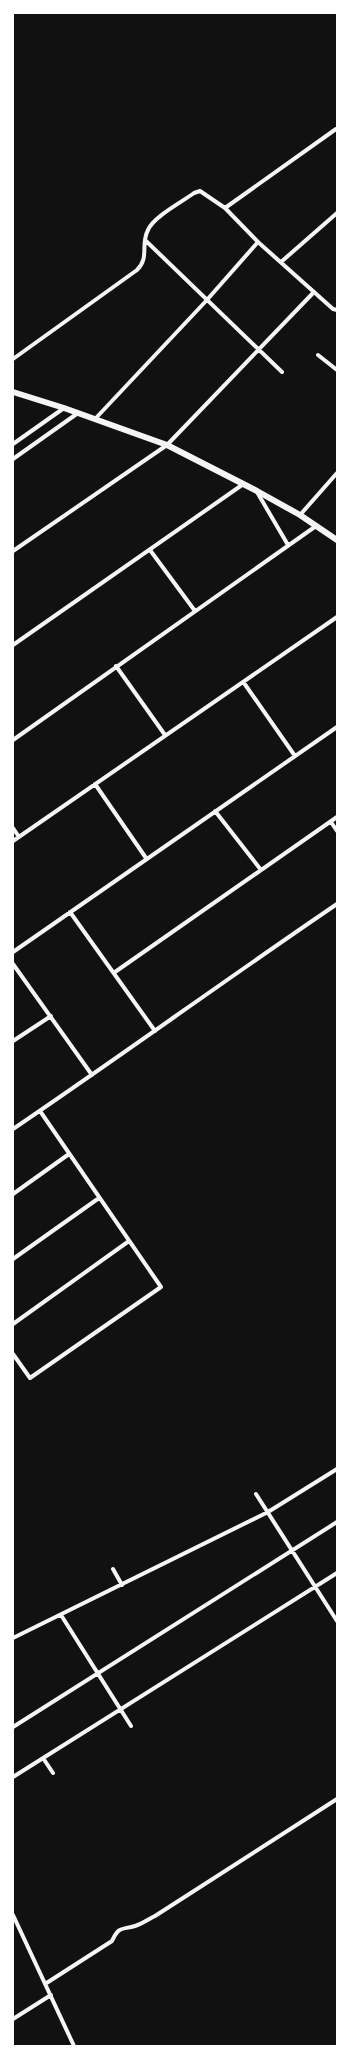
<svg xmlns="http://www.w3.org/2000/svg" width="350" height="2059" font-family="Signika,sans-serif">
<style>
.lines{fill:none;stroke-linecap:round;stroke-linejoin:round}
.minor{stroke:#f5f5f5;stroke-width:4}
.tertiary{stroke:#f5f5f5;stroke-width:6}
</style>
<rect width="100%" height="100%" fill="#111"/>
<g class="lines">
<path class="minor" d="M225,208L336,129
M145,240L282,372
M281,262L337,213
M318,355L337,370
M13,359L137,270C150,257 140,245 148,230C153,217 182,202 194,193L200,191L225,208L258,242L333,309L337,310
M95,419L206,301L258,242
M13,444L64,408
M13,459L78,413
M257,492L288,545
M300,515L337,473
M150,550L195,611
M13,551L167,445L314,292
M13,645L242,485
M116,666L165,735
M244,683L295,756
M13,740L316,526
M95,784L146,858
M215,811L261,870
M331,822L337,831
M13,828L19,837
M13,841L337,617
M70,912L155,1031
M13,952L337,727
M13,964L92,1075
M115,972L337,817
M13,1041L51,1016
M13,1129C122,1055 228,978 337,904
M13,1194L69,1154
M13,1259L99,1198
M13,1324L129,1241
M13,1354L30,1378L161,1287L40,1111
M256,1494L337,1621
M113,1569L122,1585
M61,1615L131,1726
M13,1638L268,1512L337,1469
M13,1727L337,1522
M43,1758L53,1773
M13,1777L337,1573
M13,1915L74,2046
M45,1984L112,1941C119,1926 121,1930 135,1926C142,1924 149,1919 155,1916L337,1799
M13,2019L51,1995"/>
<path class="tertiary" d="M13,392L64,408L167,445L257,491L300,515L337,540"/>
</g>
<rect width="350" height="2059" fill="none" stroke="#ffffff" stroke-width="28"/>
</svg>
